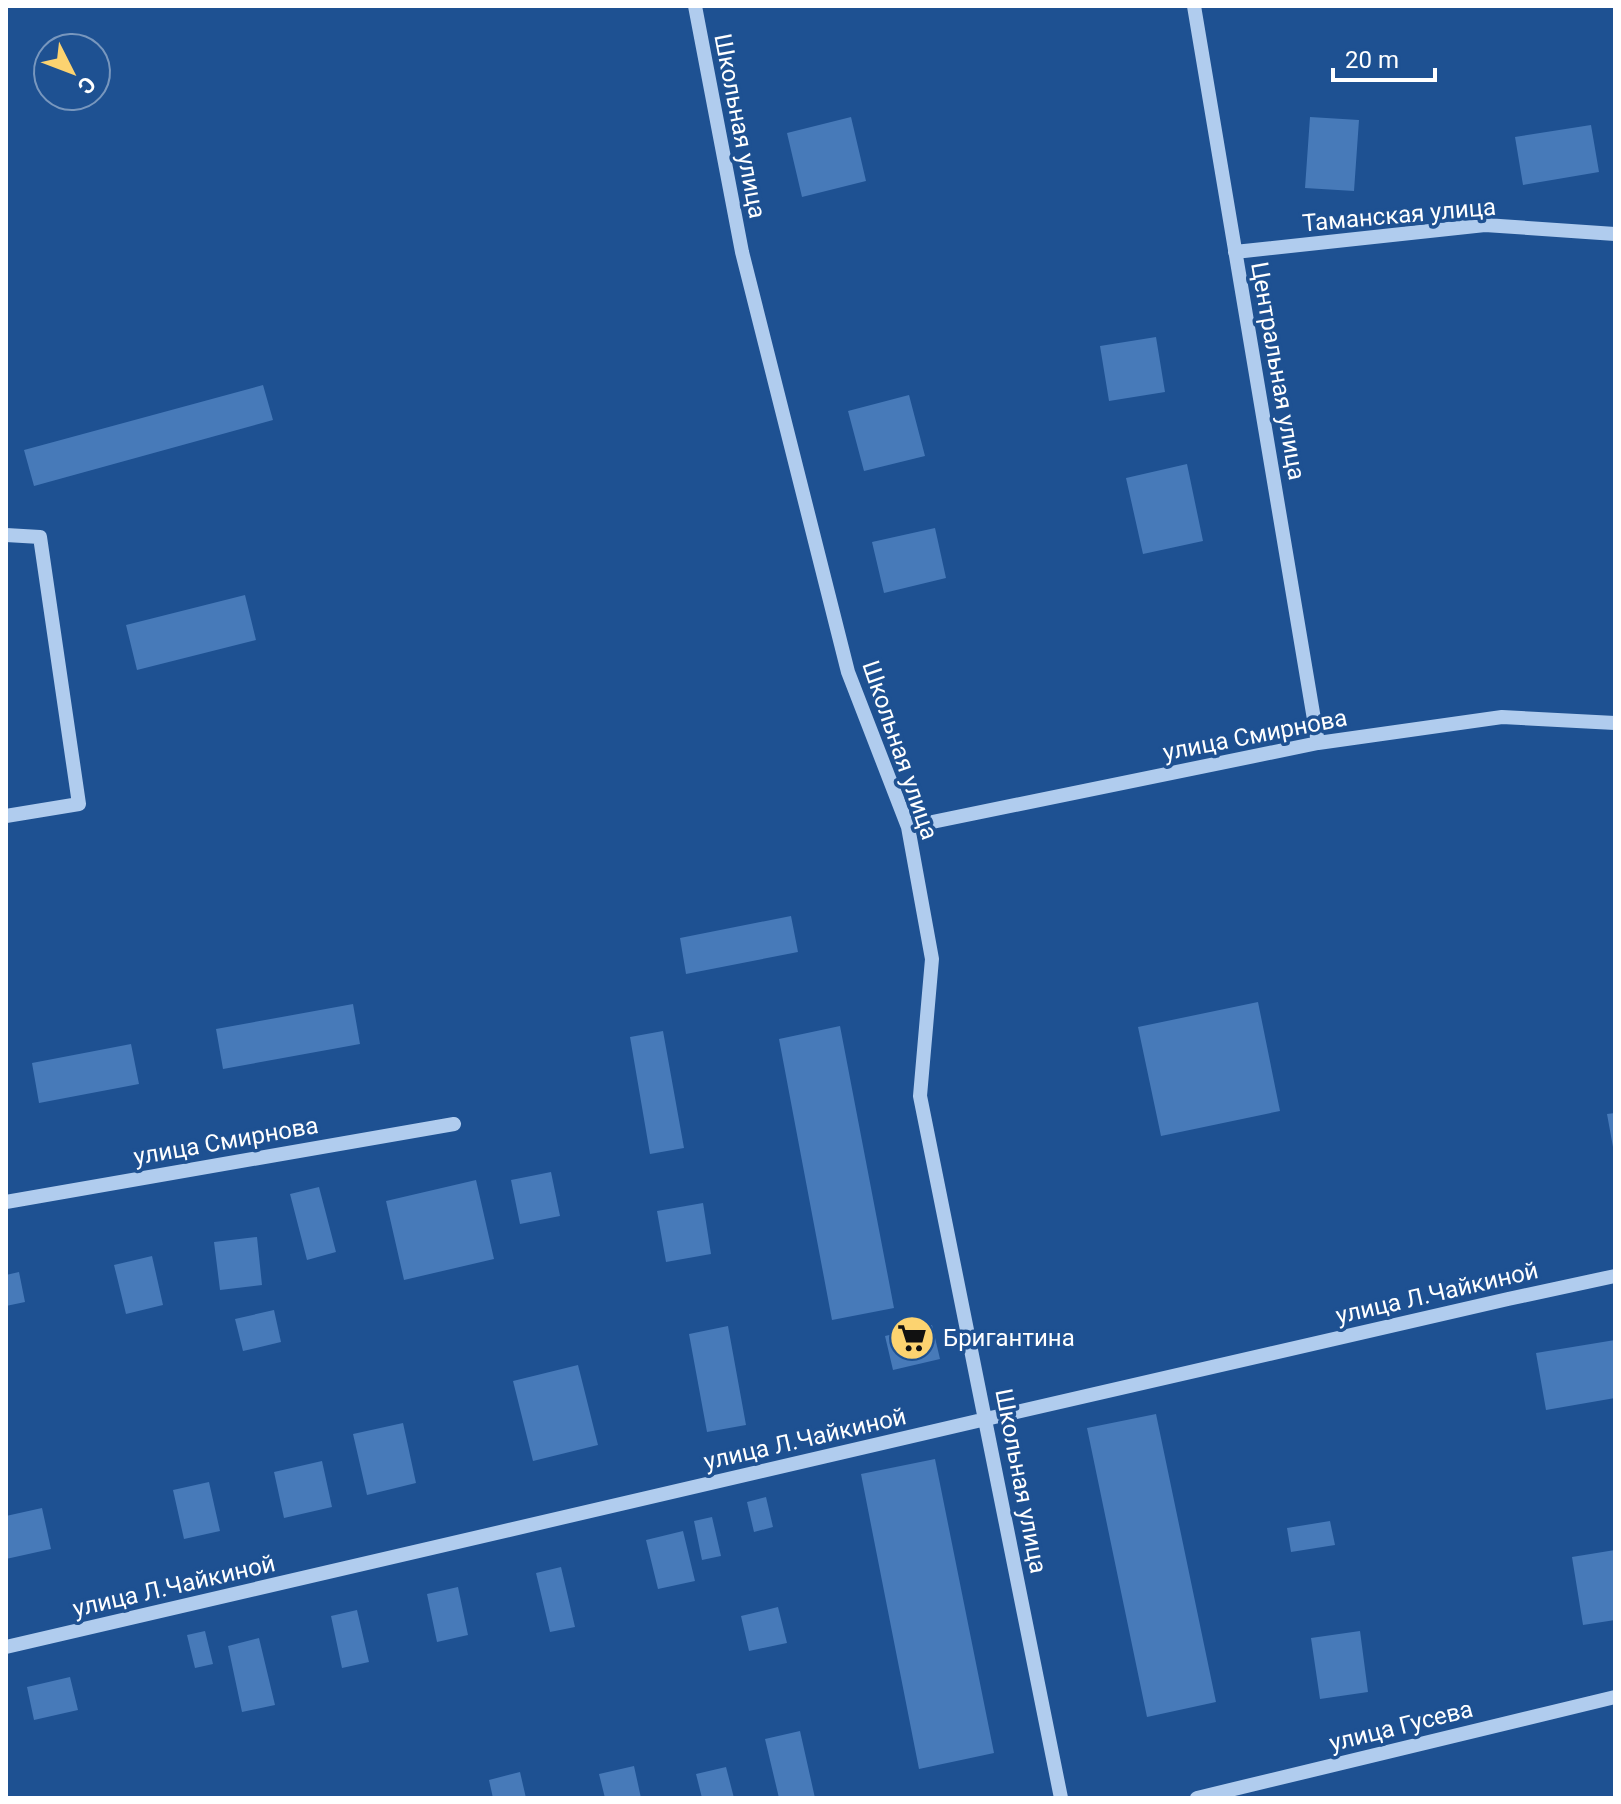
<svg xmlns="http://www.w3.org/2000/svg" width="1621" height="1804" font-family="Roboto,sans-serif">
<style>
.building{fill:#477ab9}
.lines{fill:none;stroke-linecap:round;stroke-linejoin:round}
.minor{stroke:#b0ccee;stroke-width:14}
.labels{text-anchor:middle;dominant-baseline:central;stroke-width:7;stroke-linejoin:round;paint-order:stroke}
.street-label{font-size:24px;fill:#fff;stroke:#1e5192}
.poi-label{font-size:24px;fill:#fff;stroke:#1e5192;text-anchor:start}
</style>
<rect width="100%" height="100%" fill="#1e5192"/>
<path class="building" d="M851,117L866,181L802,197L787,133Z
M1310,117L1359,120L1354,191L1305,188Z
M1591,125L1599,172L1523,185L1515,137Z
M1156,337L1165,392L1109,401L1100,346Z
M263,385L273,420L34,486L24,450Z
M909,395L925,456L864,471L848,411Z
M1187,464L1203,541L1143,554L1126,478Z
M935,528L946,578L884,593L872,542Z
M245,595L256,640L137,670L126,625Z
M791,916L798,952L686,974L680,938Z
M1258,1002L1280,1111L1161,1136L1138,1027Z
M353,1004L360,1044L223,1069L216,1029Z
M840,1026L894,1308L832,1320L779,1039Z
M663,1031L684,1148L650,1154L630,1037Z
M131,1044L139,1084L39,1103L32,1063Z
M1615,1113V1147H1613L1607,1114Z
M551,1172L560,1216L520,1224L511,1180Z
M476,1180L494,1259L404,1280L386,1201Z
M319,1187L336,1252L307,1260L290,1194Z
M703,1203L711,1254L666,1262L657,1211Z
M257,1237L262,1285L220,1290L214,1242Z
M152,1256L163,1305L126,1314L114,1265Z
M19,1272L25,1302L6,1306V1275Z
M274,1310L281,1342L243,1351L235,1319Z
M932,1325L940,1359L893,1370L885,1336Z
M728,1326L746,1425L707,1432L689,1334Z
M1615,1340V1398L1546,1410L1536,1353Z
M578,1365L598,1445L533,1461L513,1381Z
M1156,1414L1216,1702L1147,1717L1087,1428Z
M403,1423L416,1483L367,1495L353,1434Z
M935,1459L994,1753L919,1769L861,1474Z
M322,1461L332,1507L284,1518L274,1472Z
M209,1482L220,1531L184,1539L173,1490Z
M766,1497L773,1527L754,1532L747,1502Z
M42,1508L51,1549L6,1559V1516Z
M712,1517L721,1556L702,1560L694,1521Z
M1330,1521L1335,1545L1291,1552L1287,1528Z
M683,1531L695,1581L658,1589L646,1540Z
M1615,1550V1620L1583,1625L1572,1557Z
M561,1567L575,1627L550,1632L536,1573Z
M458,1587L468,1635L437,1642L427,1594Z
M778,1607L787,1643L749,1651L741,1616Z
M357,1610L369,1662L342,1668L331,1616Z
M205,1631L213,1664L195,1668L187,1635Z
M1360,1631L1368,1692L1320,1699L1311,1638Z
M259,1638L275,1705L242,1712L228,1646Z
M70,1677L78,1710L34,1720L27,1687Z
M800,1731L815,1798H779L765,1739Z
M634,1766L641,1798H605L599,1774Z
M726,1767L734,1798H702L696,1774Z
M520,1772L526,1798H493L489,1780Z"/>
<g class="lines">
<path class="minor" d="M695,6L742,252L848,672L908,827L932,959L920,1096L1061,1798
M1194,6L1318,743
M1235,252L1485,225L1615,234
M6,535L40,537L79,804L6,816
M908,827L1318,743L1502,717L1615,723
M6,1202L454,1124
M6,1647L986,1419L1508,1299L1615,1276
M1197,1798L1615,1697"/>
</g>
<defs>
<g id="supermarket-disc" transform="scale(2.3)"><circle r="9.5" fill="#fcd370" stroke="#1e5192"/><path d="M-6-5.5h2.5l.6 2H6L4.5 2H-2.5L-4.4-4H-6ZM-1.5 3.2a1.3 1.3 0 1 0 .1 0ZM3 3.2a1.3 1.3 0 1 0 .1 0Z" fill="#111"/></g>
</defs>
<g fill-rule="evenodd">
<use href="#supermarket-disc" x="912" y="1338"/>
</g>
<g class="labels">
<g class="street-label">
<text transform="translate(740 126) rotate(79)">Школьная улица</text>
<text transform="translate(1399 215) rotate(-5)">Таманская улица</text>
<text transform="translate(1278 371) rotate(80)">Центральная улица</text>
<text transform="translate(1255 735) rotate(-11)">улица Смирнова</text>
<text transform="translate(900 750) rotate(71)">Школьная улица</text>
<text transform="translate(226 1141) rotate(-10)">улица Смирнова</text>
<text transform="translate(1437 1293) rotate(-13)">улица Л.Чайкиной</text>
<text transform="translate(805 1439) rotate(-13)">улица Л.Чайкиной</text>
<text transform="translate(1021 1481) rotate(79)">Школьная улица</text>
<text transform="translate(174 1586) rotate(-13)">улица Л.Чайкиной</text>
<text transform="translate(1401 1726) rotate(-14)">улица Гусева</text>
</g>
<g class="poi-label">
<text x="943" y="1338">Бригантина</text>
</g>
</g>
<rect width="1621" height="1804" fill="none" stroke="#ffffff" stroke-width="16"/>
<g transform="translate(72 72) rotate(132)"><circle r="38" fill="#1e5192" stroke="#7897be" stroke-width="2"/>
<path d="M0-6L14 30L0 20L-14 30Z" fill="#fcd370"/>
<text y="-12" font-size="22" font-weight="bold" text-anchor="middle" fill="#ffffff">С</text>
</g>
<path d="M1333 68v12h102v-12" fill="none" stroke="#ffffff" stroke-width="4"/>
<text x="1345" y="68" font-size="24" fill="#ffffff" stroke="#1e5192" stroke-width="6" paint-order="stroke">20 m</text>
</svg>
